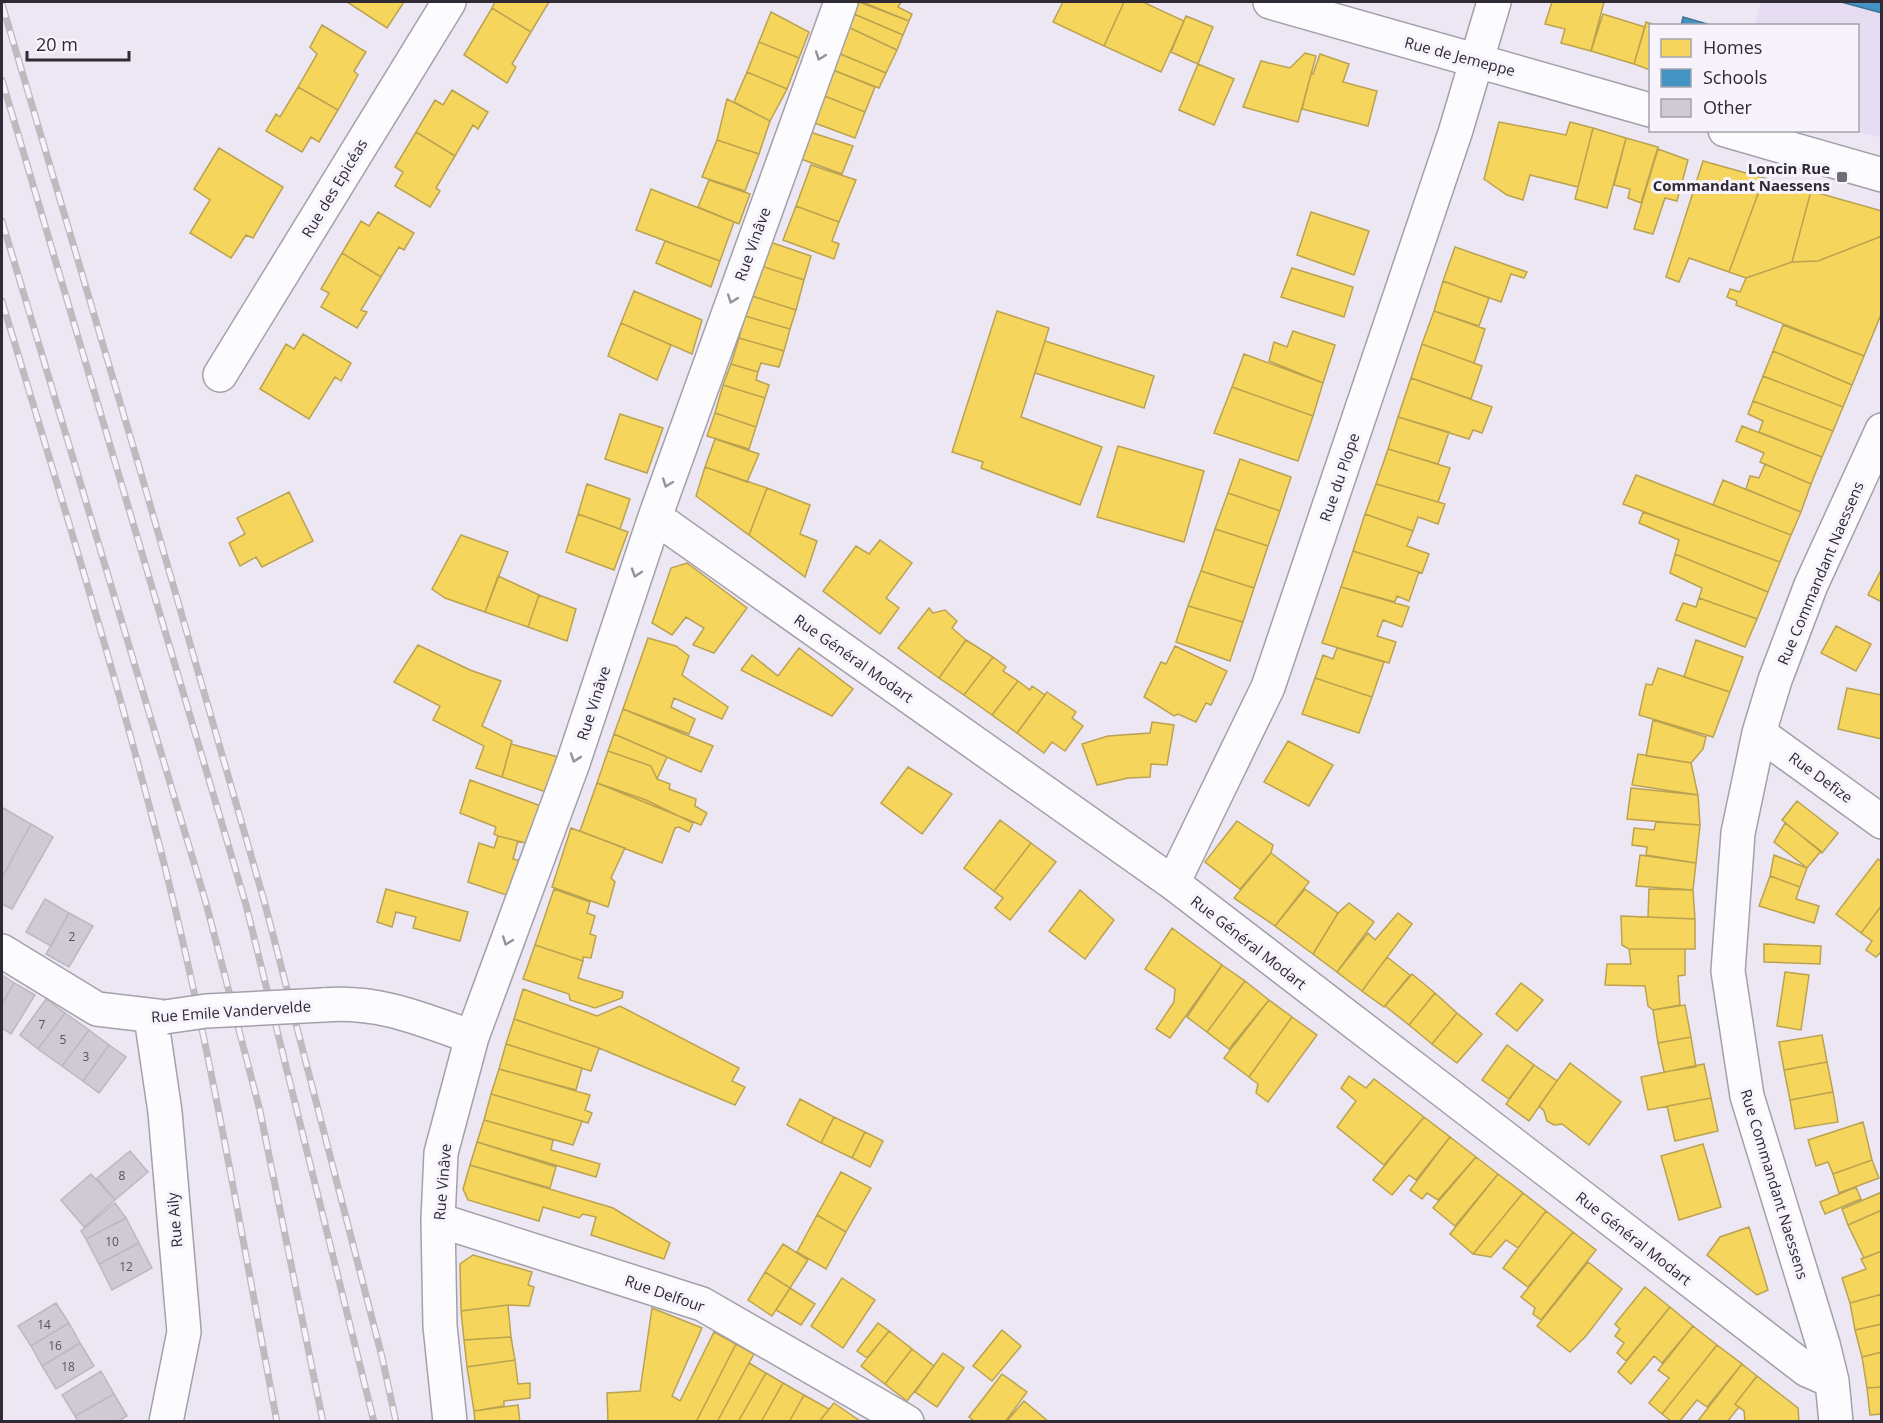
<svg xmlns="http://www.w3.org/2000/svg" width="1883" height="1423" font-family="'Open Sans',sans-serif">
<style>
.built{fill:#e7ddf2}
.homes{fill:#f6d55c;stroke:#baa250;stroke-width:1.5}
.schools{fill:#4393c3;stroke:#3d7498;stroke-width:1.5}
.building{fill:#cfcad4;stroke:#bcb7c1;stroke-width:1.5}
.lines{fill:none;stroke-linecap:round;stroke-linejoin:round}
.minor-casing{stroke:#a4a0aa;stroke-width:36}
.minor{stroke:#fcfbfd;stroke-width:33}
.rail-casing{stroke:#bdbbbe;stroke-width:7}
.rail{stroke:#f7f3fc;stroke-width:4.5;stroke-dasharray:14;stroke-linecap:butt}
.minor-bridge-casing{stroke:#a4a0aa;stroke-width:36;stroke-linecap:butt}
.minor-bridge{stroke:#fcfbfd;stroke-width:33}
.oneway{stroke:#969298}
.poi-dot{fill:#726c77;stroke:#f7f3fc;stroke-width:2}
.labels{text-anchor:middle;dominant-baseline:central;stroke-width:6;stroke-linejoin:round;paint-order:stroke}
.number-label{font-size:12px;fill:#57525b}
.street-label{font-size:15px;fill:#2f2a33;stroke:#f7f3fc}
.poi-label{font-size:15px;font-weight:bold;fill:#2f2a33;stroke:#f7f3fc;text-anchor:end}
</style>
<rect width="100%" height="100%" fill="#ede7f4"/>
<path class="built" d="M1761,2H1881V137L1853,131L1858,130V26H1754Z"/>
<path class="homes" d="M347,2H404L387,28Z
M495,2H549L531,32L492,8Z
M859,2L909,21L903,35L854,14Z
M862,2H901L898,7L912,14L909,21Z
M1063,2H1124L1104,46L1053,22Z
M1124,2H1143L1184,21L1161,72L1104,46Z
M1552,2H1604L1591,51L1561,43L1565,29L1545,24Z
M492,8L531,32L512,64L516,67L507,83L464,55Z
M771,12L809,32L799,58L759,42Z
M854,14L903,35L897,50L848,27Z
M1603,14L1645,27L1634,64L1591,51Z
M1186,16L1213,27L1198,64L1171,52Z
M1646,22L1657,26H1650V70L1634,64Z
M322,25L366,52L354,71L358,75L338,110L298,87L317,54L310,47Z
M848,27L897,50L886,73L838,53Z
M759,42L799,58L787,89L747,72Z
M838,53L886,73L879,88L833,70Z
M1305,53L1316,56L1298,122L1243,107L1261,61L1290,68Z
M1320,54L1349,64L1343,82L1377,91L1368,126L1302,109L1311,74H1313Z
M1198,64L1234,79L1214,125L1179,110Z
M833,70L875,87L865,112L822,95Z
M747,72L787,89L770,121L734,102Z
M298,87L338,110L319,142L311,137L302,152L266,131L276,114L280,117Z
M452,90L488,112L478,129L473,125L455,156L416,132L435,100L443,105Z
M822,95L865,112L855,138L812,122Z
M727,99L770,121L759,154L717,140Z
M1499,122L1566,135L1570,122L1593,128L1578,187L1530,175L1523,200L1507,195L1484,179Z
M1593,128L1626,138L1607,208L1575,199Z
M416,132L455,156L436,188L440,191L430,207L395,186L403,172L395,167Z
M810,132L853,146L842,174L801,159Z
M1626,138L1658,147L1641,203L1628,198L1630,189L1614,185Z
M717,140L759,154L745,191L702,177Z
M219,148L283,187L253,238L246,235L231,258L190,233L210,200L194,189Z
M1658,149L1688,160L1677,201L1665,198L1653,234L1634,229Z
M1703,161L1764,178L1729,272L1689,258L1679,282L1666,277Z
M811,165L856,180L839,222L796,206Z
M1764,178L1811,191L1792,262L1746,278L1729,272Z
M709,180L750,194L739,224L698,207Z
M651,189L734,222L720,261L636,230Z
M1811,191L1882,211V236L1818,261L1792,262Z
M796,206L839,222L832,241L839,244L834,259L783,240Z
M378,212L414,233L404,250L399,247L381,277L342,253L361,221L369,226Z
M1311,212L1369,231L1354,275L1297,255Z
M1882,236V312L1864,356L1736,305L1737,301L1727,297L1730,289L1740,292L1746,278L1792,262L1818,261Z
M665,241L720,261L711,287L656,263Z
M770,242L811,256L804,280L761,266Z
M1455,247L1527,272L1524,278L1511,274L1501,302L1443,281Z
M342,253L381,277L361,310L367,312L357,328L321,307L329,293L321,289Z
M761,266L804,280L796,310L752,296Z
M1292,268L1353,287L1344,317L1281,297Z
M1443,281L1489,298L1479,326L1434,311Z
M634,291L702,320L692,354L621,323Z
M752,296L796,310L790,329L745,316Z
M997,311L1049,328L1021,417L1102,447L1080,505L981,468L983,462L952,452Z
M1434,311L1485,329L1474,363L1422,344Z
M745,316L790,329L784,351L739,338Z
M621,323L671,345L657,380L608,356Z
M1783,325L1864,356L1852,385L1773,351Z
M1293,331L1335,345L1323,383L1269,361L1274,342L1287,347Z
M303,334L351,363L341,381L335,377L309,419L260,389L286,344L294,349Z
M739,338L784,351L779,367L761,363L758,372L731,364Z
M1045,341L1154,376L1144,408L1035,373Z
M1422,344L1482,366L1471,399L1411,378Z
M1773,351L1852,385L1843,407L1763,376Z
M1244,354L1323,383L1313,416L1232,387Z
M731,364L758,372L756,380L769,385L765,398L723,385Z
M1763,376L1843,407L1833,431L1753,401Z
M1411,378L1492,407L1482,433L1473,430L1469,439L1398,417Z
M723,385L765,398L756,427L715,413Z
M1232,387L1313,416L1298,461L1214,433Z
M1753,401L1833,431L1822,457L1759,432L1763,421L1748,414Z
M715,413L756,427L749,449L707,436Z
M620,414L663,428L647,473L605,459Z
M1398,417L1449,432L1438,464L1388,449Z
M1742,426L1822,457L1811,484L1760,462L1764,453L1736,441Z
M715,439L759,454L747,482L705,467Z
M1118,446L1204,471L1184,542L1097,517Z
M1388,449L1450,468L1438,502L1376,484Z
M1240,459L1291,477L1280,511L1228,493Z
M1765,464L1811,484L1801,512L1746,489L1750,476L1759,478Z
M705,467L767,488L749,535L696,496Z
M1636,475L1791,535L1780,562L1623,504Z
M1723,480L1801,512L1791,535L1713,505Z
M587,484L630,499L620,529L578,514Z
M1376,484L1445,504L1438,524L1418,517L1413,531L1365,514Z
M767,488L810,505L800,534L817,541L805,577L749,535Z
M289,492L313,541L262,567L256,557L240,566L229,543L245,534L237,518Z
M1228,493L1280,511L1268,546L1215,529Z
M1643,512L1780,562L1768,592L1675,554L1679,540L1639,523Z
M578,514L628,532L614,570L566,552Z
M1365,514L1413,531L1407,546L1429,554L1422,573L1353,551Z
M1215,529L1268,546L1254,588L1201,571Z
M461,535L508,552L485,612L445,598L432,589Z
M880,540L912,563L886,598L899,608L880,634L823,591L856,546L869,554Z
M1353,551L1419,572L1409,601L1397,596L1395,602L1341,587Z
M1675,554L1768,592L1757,619L1699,598L1702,588L1670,573Z
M687,563L747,608L714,653L693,645L704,628L686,617L672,635L652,623L671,568Z
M1882,568V602L1868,595Z
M1201,571L1254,588L1243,622L1188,606Z
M498,576L539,595L528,627L485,612Z
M1341,587L1409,607L1402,627L1383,620L1377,636L1396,642L1389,663L1322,643Z
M539,595L576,609L567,641L528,627Z
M1699,598L1757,619L1745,647L1676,620L1683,603L1696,607Z
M1188,606L1243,622L1230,661L1176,642Z
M929,608L933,613L945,610L957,621L952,628L966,640L939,678L898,648Z
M1836,626L1871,644L1856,671L1821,653Z
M648,638L676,646L689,656L682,675L728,707L722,719L674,698L671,707L695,719L689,734L623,709Z
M966,640L993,657L964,695L939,678Z
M1696,640L1743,657L1730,692L1684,677Z
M418,645L470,670L501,681L482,726L512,741L502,777L476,768L484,746L433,720L440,706L394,682Z
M1175,646L1227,671L1211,705L1206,703L1196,722L1178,714L1174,716L1144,697L1161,662L1166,664Z
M799,648L853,689L832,716L741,670L752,655L778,676Z
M1337,648L1384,662L1372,697L1315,678L1323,655L1333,659Z
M993,657L1006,667L1003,671L1018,681L992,715L964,695Z
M1658,668L1730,692L1713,737L1639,715L1646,684L1652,685Z
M1315,678L1372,697L1359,733L1302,714Z
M1018,681L1030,690L1032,686L1045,695L1017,733L992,715Z
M1847,688L1882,695V739L1838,729Z
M1047,692L1076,712L1072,718L1083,726L1065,751L1052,742L1044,753L1017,733Z
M623,709L713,746L701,772L614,734Z
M1653,720L1706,737L1703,749L1691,763L1646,756Z
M1152,722L1174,725L1167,765L1151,764L1150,777L1128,778L1097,785L1082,744L1108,736L1150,733Z
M614,734L667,757L657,779L651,766L608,751Z
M1288,741L1333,765L1309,806L1264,782Z
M511,744L558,757L546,792L502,777Z
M608,751L651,766L657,779L670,784L669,789L696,799L695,806L707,813L701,825L597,783Z
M1638,754L1691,763L1698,795L1632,785Z
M908,767L952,794L922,834L881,803Z
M470,780L541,806L529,844L498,836L494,834L496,827L460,813Z
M597,783L646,800L693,823L689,832L679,827L675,828L662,863L580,831Z
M1631,788L1698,795L1700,825L1627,819Z
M1797,801L1838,833L1822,853L1782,820Z
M1000,820L1031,843L994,891L964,868Z
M1237,821L1273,845L1271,853L1240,889L1205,862Z
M1656,822L1700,825L1696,863L1646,855L1647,847L1632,845L1634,828L1654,830Z
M1785,823L1821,851L1807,868L1774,842Z
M571,828L625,848L611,878L615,882L608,907L552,887Z
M498,836L518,841L513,859L524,862L512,897L468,882L479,843L494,848Z
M1031,843L1056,862L1010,920L995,908L1003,898L994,891Z
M1271,853L1309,882L1275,926L1234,898Z
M1640,855L1696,863L1693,890L1636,886Z
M1774,855L1807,868L1800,887L1770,876Z
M1878,859L1882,862V905L1861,933L1836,914Z
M1770,876L1800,887L1796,899L1819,906L1814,923L1759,906Z
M386,889L468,912L460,941L413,928L416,917L396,912L392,927L377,922Z
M554,889L590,902L587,913L595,916L590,934L596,936L591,958L583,957V961L535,945Z
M1305,889L1338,913L1313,954L1275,926Z
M1649,889L1693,890L1695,919L1648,917Z
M1080,890L1114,920L1085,959L1049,931Z
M1349,903L1374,922L1337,972L1313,954L1338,913Z
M1882,905V951L1876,957L1866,950L1872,941L1861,933Z
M1398,913L1412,924L1362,991L1337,972L1368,933L1375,940Z
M1621,916L1695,919V949H1629L1622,945Z
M1172,928L1222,965L1170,1038L1156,1029L1174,1002L1175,989L1145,969Z
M1764,944L1821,946L1820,964L1764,962Z
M535,945L583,961L578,978L623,992L622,998L595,1008L570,1000L569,994L523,979Z
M1629,949H1685V975L1678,976L1680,1005L1653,1010L1648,1006L1645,986L1605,985L1607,964H1631Z
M1387,957L1410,975L1384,1007L1362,991Z
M1222,965L1245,981L1207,1032L1187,1017Z
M1785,972L1809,975L1801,1030L1777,1026Z
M1412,974L1435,993L1409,1025L1385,1006Z
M1245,981L1269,1000L1229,1049L1207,1032Z
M1521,983L1543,1000L1517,1031L1496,1014Z
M523,989L597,1016L620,1006L739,1068L732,1081L745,1087L735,1105L599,1048L514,1019Z
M1435,993L1457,1013L1432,1044L1409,1025Z
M1269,1000L1292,1017L1249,1077L1224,1058Z
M1685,1005L1691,1037L1658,1043L1653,1010Z
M1457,1013L1482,1034L1457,1063L1432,1044Z
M1292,1017L1317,1035L1268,1102L1256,1093L1258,1084L1249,1077Z
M514,1019L599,1048L591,1071L506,1044Z
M1822,1035L1827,1062L1784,1070L1779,1042Z
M1691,1037L1696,1067L1664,1072L1658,1043Z
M506,1044L582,1068L576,1090L499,1069Z
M1507,1045L1534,1065L1509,1099L1482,1080Z
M1827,1062L1833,1092L1790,1100L1784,1070Z
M1570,1063L1621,1102L1589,1145L1562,1124L1554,1125L1547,1121L1544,1111L1539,1106Z
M1704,1064L1711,1098L1648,1110L1641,1077Z
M1534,1065L1557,1081L1529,1121L1506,1104Z
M499,1069L590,1095L585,1110L592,1113L588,1123L491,1094Z
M1349,1076L1366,1088L1374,1079L1424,1117L1384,1165L1337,1127L1356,1101L1341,1088Z
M1833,1092L1838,1122L1795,1129L1790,1100Z
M491,1094L582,1121L573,1145L484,1120Z
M1711,1098L1718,1131L1675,1141L1667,1106Z
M800,1099L834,1117L821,1143L787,1125Z
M834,1117L865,1132L852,1158L821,1143Z
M1424,1117L1450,1137L1416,1180L1409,1175L1392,1195L1373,1180Z
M484,1120L553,1140L551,1150L600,1164L596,1177L477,1142Z
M1863,1122L1872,1160L1833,1174L1828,1162L1816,1166L1808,1140Z
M865,1132L883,1141L870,1167L852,1158Z
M1450,1137L1476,1157L1438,1200L1427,1193L1422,1199L1410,1190Z
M477,1142L556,1167L550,1188L470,1165Z
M1703,1144L1721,1207L1679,1220L1661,1156Z
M1476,1157L1498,1174L1455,1226L1433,1208Z
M1872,1160L1879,1178L1839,1193L1833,1174Z
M470,1165L613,1208L670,1243L664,1259L591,1235L596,1217L583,1214L579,1218L543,1207L539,1221L468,1200L463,1189Z
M841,1172L871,1188L846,1232L817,1215Z
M1498,1174L1523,1193L1473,1254L1450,1234Z
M1856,1187L1861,1199L1825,1214L1820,1202Z
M1882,1192V1210L1848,1225L1842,1209Z
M1523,1193L1546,1211L1518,1248L1506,1240L1491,1257L1473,1254Z
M1882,1210V1251L1864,1258L1848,1225Z
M1546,1211L1573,1232L1528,1287L1503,1268Z
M817,1215L846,1232L826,1269L797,1252Z
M1749,1227L1768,1290L1757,1295L1707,1255L1720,1237Z
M1573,1232L1596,1250L1541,1320L1533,1314L1535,1308L1521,1297Z
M783,1244L808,1260L790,1288L765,1272Z
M1882,1251V1294L1850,1303L1842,1278L1866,1269L1861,1259Z
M473,1255L532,1272L528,1285L534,1287L529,1306L508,1305L461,1311L460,1264Z
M1588,1262L1622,1289L1586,1336L1570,1352L1537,1326Z
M765,1272L790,1288L772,1316L748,1300Z
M842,1278L875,1300L843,1348L811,1326Z
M1645,1287L1670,1307L1626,1361L1617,1353L1624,1343L1615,1336L1620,1329L1615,1324Z
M790,1288L815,1304L801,1325L776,1310Z
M1882,1294V1324L1855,1330L1850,1303Z
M508,1305L511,1337L464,1340L461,1311Z
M1670,1307L1693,1326L1662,1363L1654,1356L1631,1384L1618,1372Z
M652,1308L702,1328L672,1396L680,1401L714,1332L736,1344L696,1422H608L607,1393L640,1391Z
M878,1323L889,1331L867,1358L857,1351Z
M1882,1324V1352L1862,1357L1855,1330Z
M1693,1326L1717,1345L1662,1414L1649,1403L1669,1378L1658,1370Z
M1002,1330L1021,1346L992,1381L973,1366Z
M889,1331L912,1349L885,1384L861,1366Z
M511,1337L515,1360L467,1367L464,1340Z
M736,1344L754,1354L749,1363L717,1422H696Z
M1717,1345L1742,1364L1707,1407L1697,1400L1679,1422H1672L1662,1414Z
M912,1349L934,1366L907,1401L885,1384Z
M1882,1352V1387L1867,1388L1862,1357Z
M943,1353L964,1368L937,1407L915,1392Z
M515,1360L518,1384L530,1383V1398L504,1401V1406L474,1411L467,1367Z
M749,1363L766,1373L738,1422H717Z
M1742,1364L1757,1376L1735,1404L1739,1407L1727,1422H1697Z
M766,1373L783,1383L761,1422H738Z
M1002,1374L1027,1392L1005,1422H975L969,1417Z
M1757,1376L1798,1408L1799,1422H1745L1744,1411L1735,1404Z
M783,1383L804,1395L789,1422H761Z
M1882,1387V1414L1870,1415L1867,1388Z
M804,1395L829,1409L819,1422H789Z
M1024,1401L1049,1422H1006Z
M834,1403L860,1421L819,1422Z
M518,1405L520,1422H475L474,1411Z"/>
<path class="schools" d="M1841,2H1882V13Z
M1683,17L1714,26H1681Z"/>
<path class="building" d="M3,808L31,824L2,878V810Z
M31,824L53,837L12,909L2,904V878Z
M45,899L69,913L51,946L26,932Z
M69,913L93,926L69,967L46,954Z
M2,975L14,983L2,1004Z
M14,983L35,995L11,1034L2,1028V1004Z
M46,999L65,1013L38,1049L20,1035Z
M65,1013L89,1030L62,1066L38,1049Z
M89,1030L109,1045L83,1081L62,1066Z
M109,1045L126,1057L99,1093L83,1081Z
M130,1151L148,1172L115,1200L97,1178Z
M91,1174L115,1200L84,1227L61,1200Z
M115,1203L126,1218L86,1239L81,1231Z
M126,1218L139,1243L99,1264L86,1239Z
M139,1243L152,1268L112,1290L99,1264Z
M56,1303L69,1323L31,1346L18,1326Z
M69,1323L80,1343L42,1366L31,1346Z
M80,1343L94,1366L56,1389L42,1366Z
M101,1371L114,1394L75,1416L62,1395Z
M114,1394L127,1416L117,1422H78L75,1416Z"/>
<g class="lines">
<g class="minor-casing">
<path id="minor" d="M1270,2L1650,110
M1725,130L1882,175
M220,375L449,2
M655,517L1173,883L1807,1370L1832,1381
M1759,733L1882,822
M1173,883L1268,687L1455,133L1494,2
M2,951L97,1009L165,1017
M323,1005C378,1000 421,1019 472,1037
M151,1017L165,1112L184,1332L166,1422
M438,1220L702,1304L907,1422
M450,1422L440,1326L438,1220L441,1153L472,1037L573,763L655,517L841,2
M1836,1422L1832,1381L1823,1344L1747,1096L1728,971L1738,833L1759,733L1775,680L1811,585L1882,430"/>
</g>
<use href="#minor" class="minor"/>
<g class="rail-casing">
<path id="rail" d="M2,4L138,463L265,904L382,1357L396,1422
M2,80L246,905L374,1422
M2,221L206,903L260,1111L323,1422
M2,301C62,501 125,701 174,904C215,1075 244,1249 277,1422"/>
</g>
<use href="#rail" class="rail"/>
<g class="minor-bridge-casing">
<path id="minor-bridge" d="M165,1017L206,1011L323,1005"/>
</g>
<use href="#minor-bridge" class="minor-bridge"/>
</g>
<defs><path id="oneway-chevron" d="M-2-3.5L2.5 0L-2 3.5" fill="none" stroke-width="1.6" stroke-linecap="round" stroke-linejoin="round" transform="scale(1.5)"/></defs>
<g class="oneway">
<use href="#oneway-chevron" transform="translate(820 56) rotate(110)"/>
<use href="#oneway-chevron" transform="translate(732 299) rotate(110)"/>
<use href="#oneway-chevron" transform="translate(667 483) rotate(110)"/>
<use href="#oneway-chevron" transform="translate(636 573) rotate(108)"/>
<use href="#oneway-chevron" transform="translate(575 758) rotate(109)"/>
<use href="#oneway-chevron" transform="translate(507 941) rotate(110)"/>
</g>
<rect class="poi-dot" x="1836" y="171" width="12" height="12" rx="3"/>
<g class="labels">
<g class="number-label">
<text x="72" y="936">2</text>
<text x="42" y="1024">7</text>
<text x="63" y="1039">5</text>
<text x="86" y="1056">3</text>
<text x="122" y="1175">8</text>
<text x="112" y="1241">10</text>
<text x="126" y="1266">12</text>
<text x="44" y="1324">14</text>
<text x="55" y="1345">16</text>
<text x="68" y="1366">18</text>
</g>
<g class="street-label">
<text transform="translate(1460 56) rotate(15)">Rue de Jemeppe</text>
<text transform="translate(334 188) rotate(-59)">Rue des Epicéas</text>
<text transform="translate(752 244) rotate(-70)">Rue Vinâve</text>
<text transform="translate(1339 477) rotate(-71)">Rue du Plope</text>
<text transform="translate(1820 573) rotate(-67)">Rue Commandant Naessens</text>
<text transform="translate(854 658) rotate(35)">Rue Général Modart</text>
<text transform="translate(593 703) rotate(-72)">Rue Vinâve</text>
<text transform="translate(1821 777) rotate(36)">Rue Defize</text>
<text transform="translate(1249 942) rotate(38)">Rue Général Modart</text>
<text transform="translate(231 1011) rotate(-4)">Rue Emile Vandervelde</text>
<text transform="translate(442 1182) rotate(-85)">Rue Vinâve</text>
<text transform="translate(1775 1184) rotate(73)">Rue Commandant Naessens</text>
<text transform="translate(174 1220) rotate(-95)">Rue Aily</text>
<text transform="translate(1634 1238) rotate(38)">Rue Général Modart</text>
<text transform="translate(665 1293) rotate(19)">Rue Delfour</text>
</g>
<g class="poi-label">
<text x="1830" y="168">Loncin Rue<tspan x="1830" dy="17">Commandant Naessens</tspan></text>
</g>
</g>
<rect width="1883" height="1423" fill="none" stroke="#2f2a33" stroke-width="6"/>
<rect x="1649" y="24" width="210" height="108" fill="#f7f3fc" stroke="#a7a3ac" stroke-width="1.5"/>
<rect x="1661" y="39" width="30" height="18" fill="#f6d55c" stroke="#a7a3ac" stroke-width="1.5"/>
<text x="1703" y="54" font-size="18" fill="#2f2a33">Homes</text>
<rect x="1661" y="69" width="30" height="18" fill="#4393c3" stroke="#a7a3ac" stroke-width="1.5"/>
<text x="1703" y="84" font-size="18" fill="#2f2a33">Schools</text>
<rect x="1661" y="99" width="30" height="18" fill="#cfcad4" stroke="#a7a3ac" stroke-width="1.5"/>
<text x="1703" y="114" font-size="18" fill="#2f2a33">Other</text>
<path d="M27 51v9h102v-9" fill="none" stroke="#2f2a33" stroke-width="3"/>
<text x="36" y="51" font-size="18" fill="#2f2a33" stroke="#f7f3fc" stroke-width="4.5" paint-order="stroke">20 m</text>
</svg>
